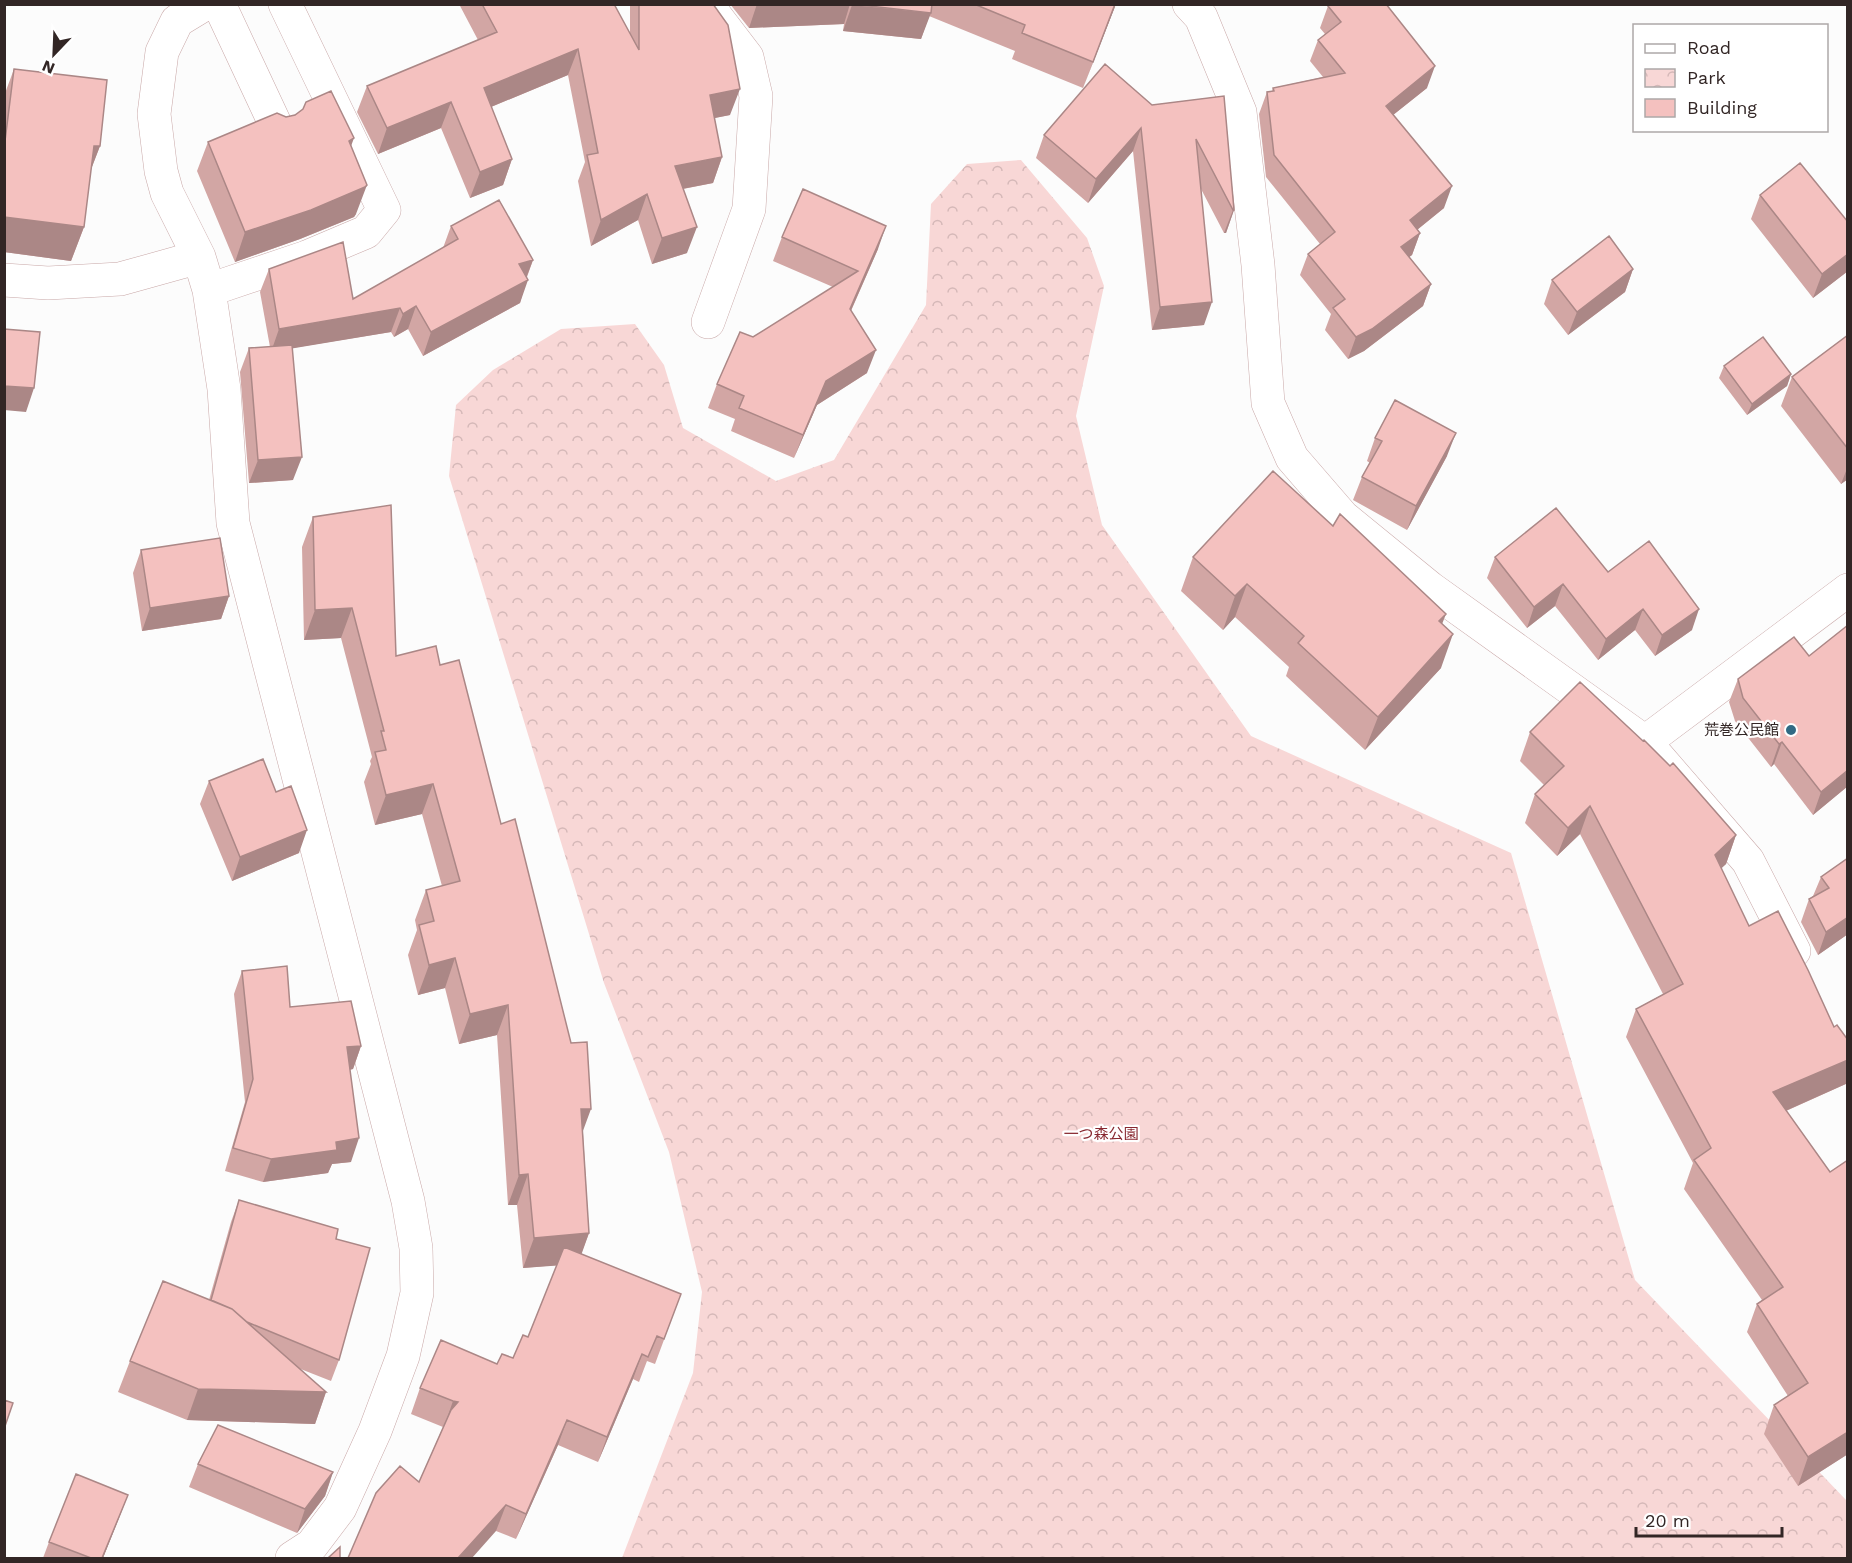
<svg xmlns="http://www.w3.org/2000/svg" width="1852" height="1563" font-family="'Work Sans','Noto Sans JP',sans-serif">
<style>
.park{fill:url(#park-crowns)}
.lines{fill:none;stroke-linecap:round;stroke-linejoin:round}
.street-casing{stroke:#c9a8a8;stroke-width:34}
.street{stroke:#fff;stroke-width:33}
.wall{fill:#d2a6a4}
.shaded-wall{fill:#ab8786}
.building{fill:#f4c1bf;stroke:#ab8786;stroke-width:1.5}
.poi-dot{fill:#316a84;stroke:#fff;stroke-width:2}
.labels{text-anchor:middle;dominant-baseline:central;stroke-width:4.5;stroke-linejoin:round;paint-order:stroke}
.poi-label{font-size:15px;fill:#322625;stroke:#fff;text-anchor:end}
.park-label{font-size:15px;fill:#882830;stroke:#fff}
</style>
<defs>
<pattern id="park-crowns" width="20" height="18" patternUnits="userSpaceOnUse" patternTransform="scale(1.5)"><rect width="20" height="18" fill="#f8d7d6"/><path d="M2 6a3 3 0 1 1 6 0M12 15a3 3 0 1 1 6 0" fill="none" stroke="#d5b8b8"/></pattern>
</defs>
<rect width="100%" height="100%" fill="#fcfcfc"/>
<path class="park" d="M1021,160L1087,238L1104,286L1076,416L1102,525L1251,736L1511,853L1635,1280L1847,1501V1558H622L693,1373L702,1292L669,1152L604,983L449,476L456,405L493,370L561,329L635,324L664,365L683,428L776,481L834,460L926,305L931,204L967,164Z"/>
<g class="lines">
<g class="street-casing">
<path id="street" d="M205,4L177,21L162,52L154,114L161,171L167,193L199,257L209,290L224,389L233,523L408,1201L416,1248L417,1293L403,1356L375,1431L340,1508L312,1545L292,1558
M219,4L277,128
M1189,4L1201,17L1240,112L1258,265L1268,403L1292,458L1343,517L1430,588L1645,742L1748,861L1794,951
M4,280L48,283L120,279L199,257
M209,290L307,257L366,232L384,210L285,4
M708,322L749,209L756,96L747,57L711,10V4
M1645,742L1848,590"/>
</g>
<use href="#street" class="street"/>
</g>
<path class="wall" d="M459,4H614L630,34V4H713L730,115L714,118L722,157L713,183L683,189L687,253L652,264L638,220L591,246L578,181L585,162L568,75L491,107L512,159L503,185L470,198L441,128L378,154L357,112L367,86L478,40Z
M730,4H1116L1083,88L1012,59L1015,51L929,16L921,39L843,31L844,24L749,28Z
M1328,6L1427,88L1393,115L1444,208L1417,230L1420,233L1412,255L1409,257L1431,284L1423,306L1364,351L1348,359L1325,330L1331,314L1300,275L1308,254L1320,244L1266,177L1259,114L1267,92L1272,91L1273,88L1323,77L1310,61L1318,40L1325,34L1320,28Z
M14,69L100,146L91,169L84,227L71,261L4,252V96Z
M1224,96L1234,210L1226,233H1224L1201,189L1204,325L1152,330L1133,151L1088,203L1036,158L1044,135L1152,105Z
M208,142L351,146L356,214L354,217L300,239L235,262L197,171Z
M1760,195L1848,222V271L1813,298L1751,219Z
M451,226L533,260L527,277L520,303L423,356L408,329L394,337L391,332L292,348L293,480L249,483L240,372L249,348L270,347L260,292L269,269L353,299L443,248Z
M782,237L878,249L851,311L867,373L817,405L794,458L731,431L735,419L708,408L717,384L753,337L833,287L773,261Z
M1633,269L1625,292L1568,335L1544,304L1552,280Z
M1848,335V479L1841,484L1781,406L1792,377Z
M1724,366L1791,374L1787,386L1747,415L1719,378Z
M1375,438L1447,456L1407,530L1353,500L1362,477L1370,463L1367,461Z
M313,517L396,656L440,665L501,824L583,1133L589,1233L581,1254L681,1294L655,1364L647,1361L639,1382L633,1379L598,1462L558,1445L516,1539L496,1531L419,1482L443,1427L411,1414L420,1388L497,1364L513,1358L528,1337L557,1265L523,1268L517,1205H508L497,1035L459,1044L445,988L418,995L408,955L417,930L415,920L426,890L442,886L422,814L375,825L364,782L371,764L370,761L372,757L341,638L304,640L302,547Z
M141,550L229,596L221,619L142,631L133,573Z
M1193,557L1442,624L1441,668L1365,750L1286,676L1289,667L1235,617L1223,630L1181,591Z
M1495,557L1608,572L1692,630L1655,656L1635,630L1598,660L1555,606L1527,628L1487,578Z
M1848,625V786L1813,815L1774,764L1771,767L1735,721L1729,702L1738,679L1809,656Z
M1530,732L1736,835L1726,864L1721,868L1749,926L1834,1027L1848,1040V1083L1786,1111L1830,1172L1848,1160V1454L1798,1486L1764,1434L1774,1405L1788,1396L1747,1332L1757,1304L1762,1300L1684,1189L1693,1163L1626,1037L1636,1009L1663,994L1580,834L1557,856L1525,823L1535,794L1544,785L1520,761Z
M209,781L299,853L232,881L200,804Z
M1848,858V934L1818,955L1801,922L1809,899L1813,896L1821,877Z
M242,971L290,1007L361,1046L353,1069L350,1070L351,1162L332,1164L328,1173L263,1182L225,1171L245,1102L234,994Z
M239,1200L336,1239L339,1360L331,1381L298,1368L326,1392L315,1424L187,1420L118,1392L130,1361L209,1300L231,1222Z
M198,1464L333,1472L325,1496L297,1533L189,1487Z
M128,1495L103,1558H43L49,1542Z"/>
<path class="shaded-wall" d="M757,4H850L844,24L749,28Z
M1115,4H1116L1083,88L1093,62Z
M852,5L931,13L921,39L843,31Z
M578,49L568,75L474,114L484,88Z
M1435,66L1427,88L1378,127L1386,106Z
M740,89L730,115L700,121L710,95Z
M451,102L441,128L378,154L387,128Z
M1141,128L1133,151L1088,203L1096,179Z
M354,138L343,168L349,141Z
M94,146H100L87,180Z
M722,157L713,183L666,192L675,166Z
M512,159L503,185L470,198L480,172Z
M367,185L356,214L354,217L300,239L235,262L245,232Z
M1452,186L1444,208L1402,242L1410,220Z
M647,194L638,220L591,246L601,220Z
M1233,210H1234L1226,233H1224Z
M4,217L84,227L71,261L4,252Z
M886,226L878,249L841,333L850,309Z
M697,227L687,253L652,264L662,238Z
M1420,233L1412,255L1393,269L1401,247Z
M1848,254V271L1813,298L1822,274Z
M533,260L525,281L528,280L520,303L423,356L431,332L519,264Z
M1633,269L1625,292L1568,335L1577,312Z
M1431,284L1423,306L1364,351L1348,359L1356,337Z
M1212,302L1204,325L1152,330L1160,307Z
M416,306L408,329L394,337L403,314Z
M400,308L391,332L271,352L279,329Z
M876,350L867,373L817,405L794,458L803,435L826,381Z
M1791,374L1787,386L1747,415L1752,404Z
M4,386L34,388L26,412L4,410Z
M1456,433L1447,456L1407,530L1416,506Z
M302,457L293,480L249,483L258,460Z
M1848,466V479L1841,484Z
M1247,584L1235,617L1223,630L1235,596Z
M1563,584L1555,606L1527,628L1534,607Z
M229,596L221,619L142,631L150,608Z
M352,608L341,638L304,640L315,610Z
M1643,609L1635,630L1598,660L1606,639Z
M1699,609L1692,630L1655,656L1662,635Z
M1446,614L1433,647L1439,621Z
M1453,634L1441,668L1365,750L1378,717Z
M1782,742L1774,764L1771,767L1779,744Z
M1848,770V786L1813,815L1821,792Z
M433,784L422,814L375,825L386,795Z
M1590,806L1580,834L1557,856L1568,828Z
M307,830L299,853L232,881L240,857Z
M1736,835L1726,864L1705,884L1715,855Z
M1848,917V934L1818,955L1826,932Z
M455,958L445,988L418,995L429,965Z
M508,1005L497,1035L459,1044L470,1014Z
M361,1046L353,1069L339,1071L347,1047Z
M1848,1060V1083L1763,1121L1773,1092Z
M581,1109H591L580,1139Z
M359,1138L351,1162L332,1164L328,1173L263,1182L271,1159L336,1142Z
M528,1174L517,1205H508L519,1175Z
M589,1233L578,1264L523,1268L534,1238Z
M642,1354L633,1379L598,1462L607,1437Z
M198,1389L326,1392L315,1424L187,1420Z
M453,1401L458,1402L444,1427Z
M567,1420L558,1445L516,1539L526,1514Z
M1848,1432V1454L1798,1486L1808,1457Z
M333,1472L325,1496L297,1533L305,1509Z
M128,1495L119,1518L103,1558H102Z
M506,1505L496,1531L472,1558H458Z"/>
<path class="building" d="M482,4H614L639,50V4H713L728,25L740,89L710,95L722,157L675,166L697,227L662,238L647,194L601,220L587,155L598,153L578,49L484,88L512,159L480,172L451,102L387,128L367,86L497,32Z
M852,4H932L931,13Z
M974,4H1115L1093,62L1022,33L1025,25Z
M1330,4H1386L1435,66L1386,106L1452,186L1410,220L1420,233L1401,247L1431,284L1372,329L1356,337L1333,308L1345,299L1308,254L1335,232L1274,155L1267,92L1274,91L1273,88L1345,73L1318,40L1341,22L1328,6Z
M1105,64L1152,105L1224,96L1234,210H1233L1196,139L1212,302L1160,307L1141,128L1096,179L1044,135Z
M14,69L107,80L100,146H94L84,227L4,217V149Z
M331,91L354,138L349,141L367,185L365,187L311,210L245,232L208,142L277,113L286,117L295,115L303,109L306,102Z
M1800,163L1848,222V254L1822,274L1760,195Z
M803,189L886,226L850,309L876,350L826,381L803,435L739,408L744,396L717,384L740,332L753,337L858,271L782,237Z
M499,200L533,260L519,264L528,280L431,332L416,306L403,314L400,308L279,329L269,269L343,242L353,299L458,239L451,226Z
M1609,236L1633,269L1577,312L1552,280Z
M4,329L40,332L34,388L4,386Z
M1848,335V449L1792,377Z
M1763,337L1791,374L1752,404L1724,366Z
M292,345L302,457L258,460L249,348Z
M1395,400L1456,433L1416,506L1362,477L1382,441L1375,438Z
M1273,471L1333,526L1340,514L1446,614L1439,621L1453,634L1378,717L1298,643L1304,636L1247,584L1235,596L1193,557Z
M391,505L396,656L436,646L440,665L459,660L501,824L515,819L571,1043L587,1042L591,1109H581L589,1233L534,1238L528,1174L519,1175L508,1005L470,1014L455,958L429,965L419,925L434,921L426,890L460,881L433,784L386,795L375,752L386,750L381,731H384L352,608L315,610L313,517Z
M1556,508L1608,572L1649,541L1699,609L1662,635L1643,609L1606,639L1563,584L1534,607L1495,557Z
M220,538L229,596L150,608L141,550Z
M1848,625V770L1821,792L1782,742L1779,744L1743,698L1738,679L1794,637L1809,656Z
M1580,682L1643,741L1644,740L1670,766L1673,763L1736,835L1715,855L1749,926L1778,911L1808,970L1834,1027L1837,1025L1848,1040V1060L1773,1092L1830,1172L1848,1160V1432L1808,1457L1774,1405L1808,1383L1757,1304L1783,1287L1694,1160L1711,1148L1636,1009L1683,984L1590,806L1568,828L1535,794L1564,766L1530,732Z
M263,759L276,792L291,786L307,830L240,857L209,781Z
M1848,858V917L1826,932L1809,899L1829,888L1821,877Z
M287,966L290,1007L351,1001L361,1046L347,1047L359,1138L336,1142L337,1150L271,1159L233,1148L253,1079L242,971Z
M239,1200L338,1229L336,1239L370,1248L339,1360L247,1322L232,1309L211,1300Z
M564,1247L681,1294L664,1339L657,1336L648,1357L642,1354L607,1437L567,1420L526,1514L506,1505L458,1558H348L376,1493L400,1466L419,1482L451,1410L458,1402L453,1401L420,1388L441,1340L497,1364L502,1354L513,1358L523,1335L528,1337Z
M163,1281L232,1309L326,1392L198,1389L130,1361Z
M4,1400L13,1403L4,1429Z
M218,1425L333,1472L305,1509L198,1464Z
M76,1474L128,1495L102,1558H91L49,1542Z
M340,1547V1558H328Z"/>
<circle class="poi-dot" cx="1791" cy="730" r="6"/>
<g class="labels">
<g class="poi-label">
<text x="1779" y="730">荒巻公民館</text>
</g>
<g class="park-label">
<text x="1101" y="1134">一つ森公園</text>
</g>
</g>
<rect width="1852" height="1563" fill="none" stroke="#322625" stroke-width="12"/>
<rect x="1633" y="24" width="195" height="108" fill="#ffffff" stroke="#ada8a8" stroke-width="1.5"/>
<rect x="1645" y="44" width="30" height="9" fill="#ffffff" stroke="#ada8a8" stroke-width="1.5"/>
<text x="1687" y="54" font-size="18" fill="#322625">Road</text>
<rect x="1645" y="69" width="30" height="18" fill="url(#park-crowns)" stroke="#ada8a8" stroke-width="1.5"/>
<text x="1687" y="84" font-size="18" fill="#322625">Park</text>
<rect x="1645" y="99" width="30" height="18" fill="#f4c1bf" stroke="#ada8a8" stroke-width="1.5"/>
<text x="1687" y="114" font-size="18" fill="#322625">Building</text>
<g transform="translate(54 54) rotate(203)" stroke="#ffffff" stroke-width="4.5" paint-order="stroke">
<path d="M0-4.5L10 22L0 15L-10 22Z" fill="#322625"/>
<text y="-9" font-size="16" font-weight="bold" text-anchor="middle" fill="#322625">N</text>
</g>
<path d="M1636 1527v9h146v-9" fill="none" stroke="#322625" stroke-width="3"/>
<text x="1645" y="1527" font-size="18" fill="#322625" stroke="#ffffff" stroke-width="4.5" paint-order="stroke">20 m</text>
</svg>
